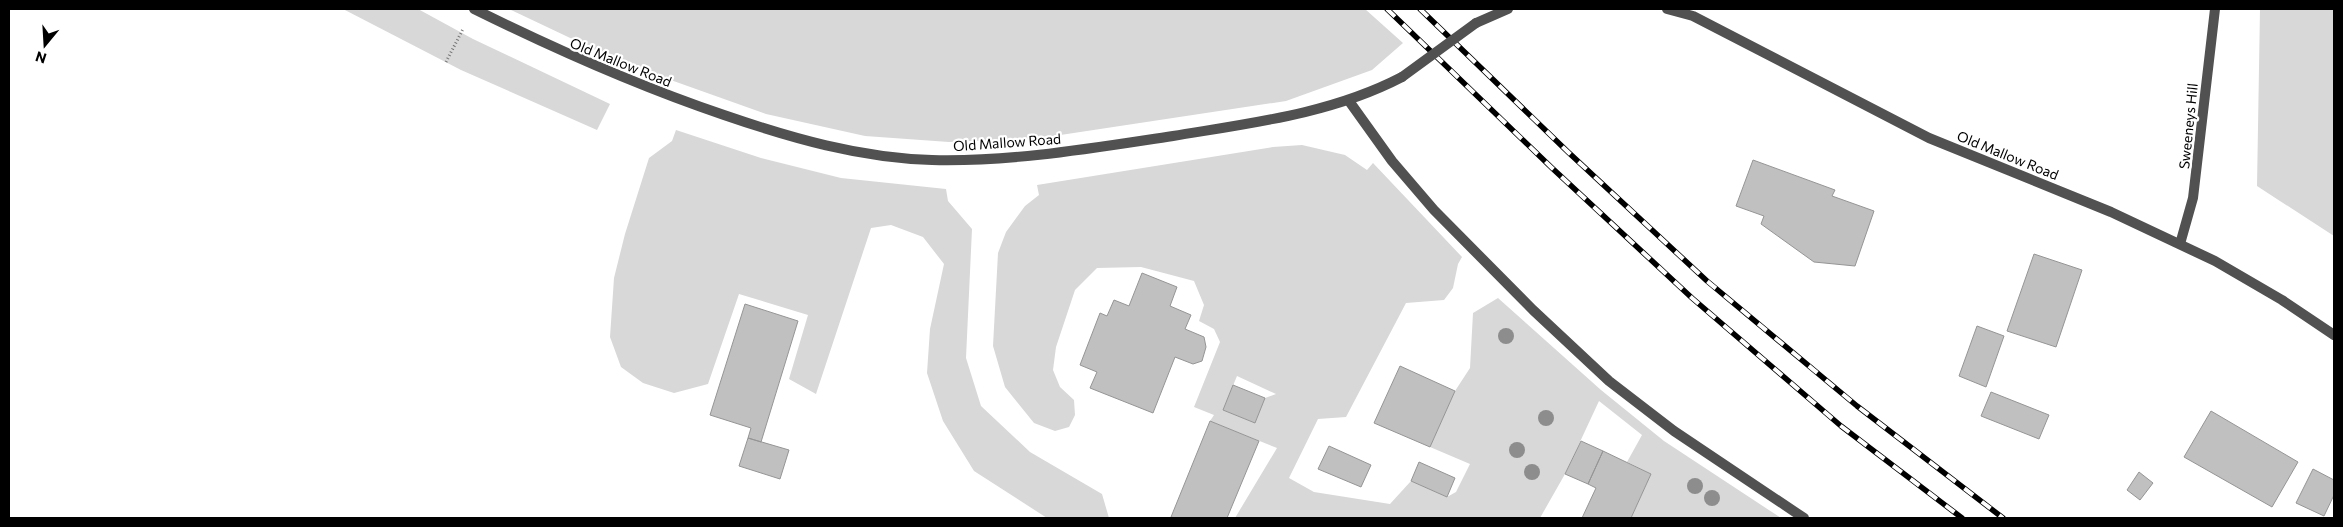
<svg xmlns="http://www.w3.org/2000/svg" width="2343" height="527" font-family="Commissioner,sans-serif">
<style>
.green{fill:#d8d8d8;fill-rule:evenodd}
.building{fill:#c0c0c0;stroke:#959595}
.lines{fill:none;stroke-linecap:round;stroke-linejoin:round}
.path{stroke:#737373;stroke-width:3;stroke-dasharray:1 2.5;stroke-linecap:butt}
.minor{stroke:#515151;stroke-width:10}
.tertiary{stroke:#515151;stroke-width:10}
.rail-casing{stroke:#000;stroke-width:5.5}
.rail{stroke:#fff;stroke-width:4;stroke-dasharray:11;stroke-linecap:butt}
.tertiary-bridge{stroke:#515151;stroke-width:10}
.tree{fill:#8d8d8d}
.labels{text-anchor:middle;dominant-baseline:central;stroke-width:4.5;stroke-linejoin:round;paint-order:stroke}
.street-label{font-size:14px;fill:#000;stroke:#fff}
</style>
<rect width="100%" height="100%" fill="#fff"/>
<path class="green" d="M343,9H418L473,39L610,104L597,130L461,70Z
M509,9H1365L1403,43L1372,70L1286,101L1034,139L949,142L865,136L766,114L623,63Z
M2260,9H2334V236L2257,186Z
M676,130L761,158L841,178L946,189L948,201L972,229L966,358L981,406L1030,452L1102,494L1109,518H1047L974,471L943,421L927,373L930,329L944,264L923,237L891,225L871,228L816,394L789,379L808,315L739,294L708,384L674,393L643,383L621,367L610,337L614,278L625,234L649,158L672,141Z
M1302,145L1345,155L1367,170L1373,163L1462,257L1458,264L1453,288L1444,300L1406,303L1346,417L1318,419L1289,478L1314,492L1390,504L1411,481L1447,497L1456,492L1470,464L1430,447L1455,391L1470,368L1473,313L1498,298L1601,390L1664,441L1781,518H1631L1651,474L1627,462L1642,435L1599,401L1565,474L1540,518H1235L1277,448L1210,421L1214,415L1194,407L1220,342L1214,329L1199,321L1204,305L1194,281L1141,267L1097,268L1075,290L1056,347L1053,370L1060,387L1074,400L1075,415L1069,427L1055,431L1034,423L1005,387L993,346L998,253L1006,232L1025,206L1039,195L1037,185L1273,147ZM1237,376L1276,394L1265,398L1255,423L1223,410Z"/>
<path class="building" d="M1753,160L1835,190L1832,196L1874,211L1855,266L1814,262L1761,224L1764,216L1736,206Z
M2034,254L2082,270L2056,347L2007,331Z
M1142,273L1177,287L1170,306L1191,315L1185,329L1204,337L1206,347L1202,361L1193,364L1175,357L1153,413L1090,388L1097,372L1080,365L1100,313L1107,316L1114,300L1129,306Z
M745,304L798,321L761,442L748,438L751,428L710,415Z
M1977,326L2004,336L1986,387L1959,376Z
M1400,366L1455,391L1430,447L1374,423Z
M1233,385L1265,398L1255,423L1223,410Z
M1991,392L2049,415L2039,439L1981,416Z
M2211,411L2298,462L2272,507L2184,457Z
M1210,421L1259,441L1227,518H1175L1171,517Z
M748,438L789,450L780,479L739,466Z
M1581,441L1603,451L1588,484L1565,474Z
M1329,446L1371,465L1361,487L1318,469Z
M1603,451L1651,474L1631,518H1582L1596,488L1588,484Z
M1419,462L1455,478L1447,497L1411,481Z
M2313,469L2334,480V495L2324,516L2296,503Z
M2139,472L2153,483L2140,500L2127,490Z"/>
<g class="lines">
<path class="path" d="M446,62L463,29"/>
<path class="minor" d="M1349,101L1392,161L1434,210L1533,310L1609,381L1674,431L1804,518"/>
<path class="tertiary" d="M474,9C555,49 638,86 724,115C791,138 860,158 932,160C1013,162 1093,148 1173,136C1251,123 1331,114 1402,77
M1667,9L1693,16L1929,138L2111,212L2215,261L2282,300L2334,335
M1476,23L1508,9
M2180,244L2193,198L2215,9"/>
<g class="rail-casing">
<path id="rail" d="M1387,9L1552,168L1692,298L1841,426L1962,518
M1420,9L1568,152L1707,281L1857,406L2003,518"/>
</g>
<use href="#rail" class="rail"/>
<path class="tertiary-bridge" d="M1402,77L1476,23"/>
</g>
<g class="tree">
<circle cx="1506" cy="336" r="8"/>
<circle cx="1546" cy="418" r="8"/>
<circle cx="1517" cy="450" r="8"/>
<circle cx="1532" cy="472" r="8"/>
<circle cx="1695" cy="486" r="8"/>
<circle cx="1712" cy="498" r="8"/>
</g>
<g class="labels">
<g class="street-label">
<text transform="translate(621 62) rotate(22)">Old Mallow Road</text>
<text transform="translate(2188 126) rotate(-84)">Sweeneys Hill</text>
<text transform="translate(1007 142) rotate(-4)">Old Mallow Road</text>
<text transform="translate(2008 155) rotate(22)">Old Mallow Road</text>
</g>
</g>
<rect width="2343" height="527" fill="none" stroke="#000000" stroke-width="20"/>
<g transform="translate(45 45) rotate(198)" stroke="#ffffff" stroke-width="4" paint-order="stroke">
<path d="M0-4L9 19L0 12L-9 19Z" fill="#000000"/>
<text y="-8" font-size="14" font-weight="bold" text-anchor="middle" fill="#000000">N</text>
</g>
</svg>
